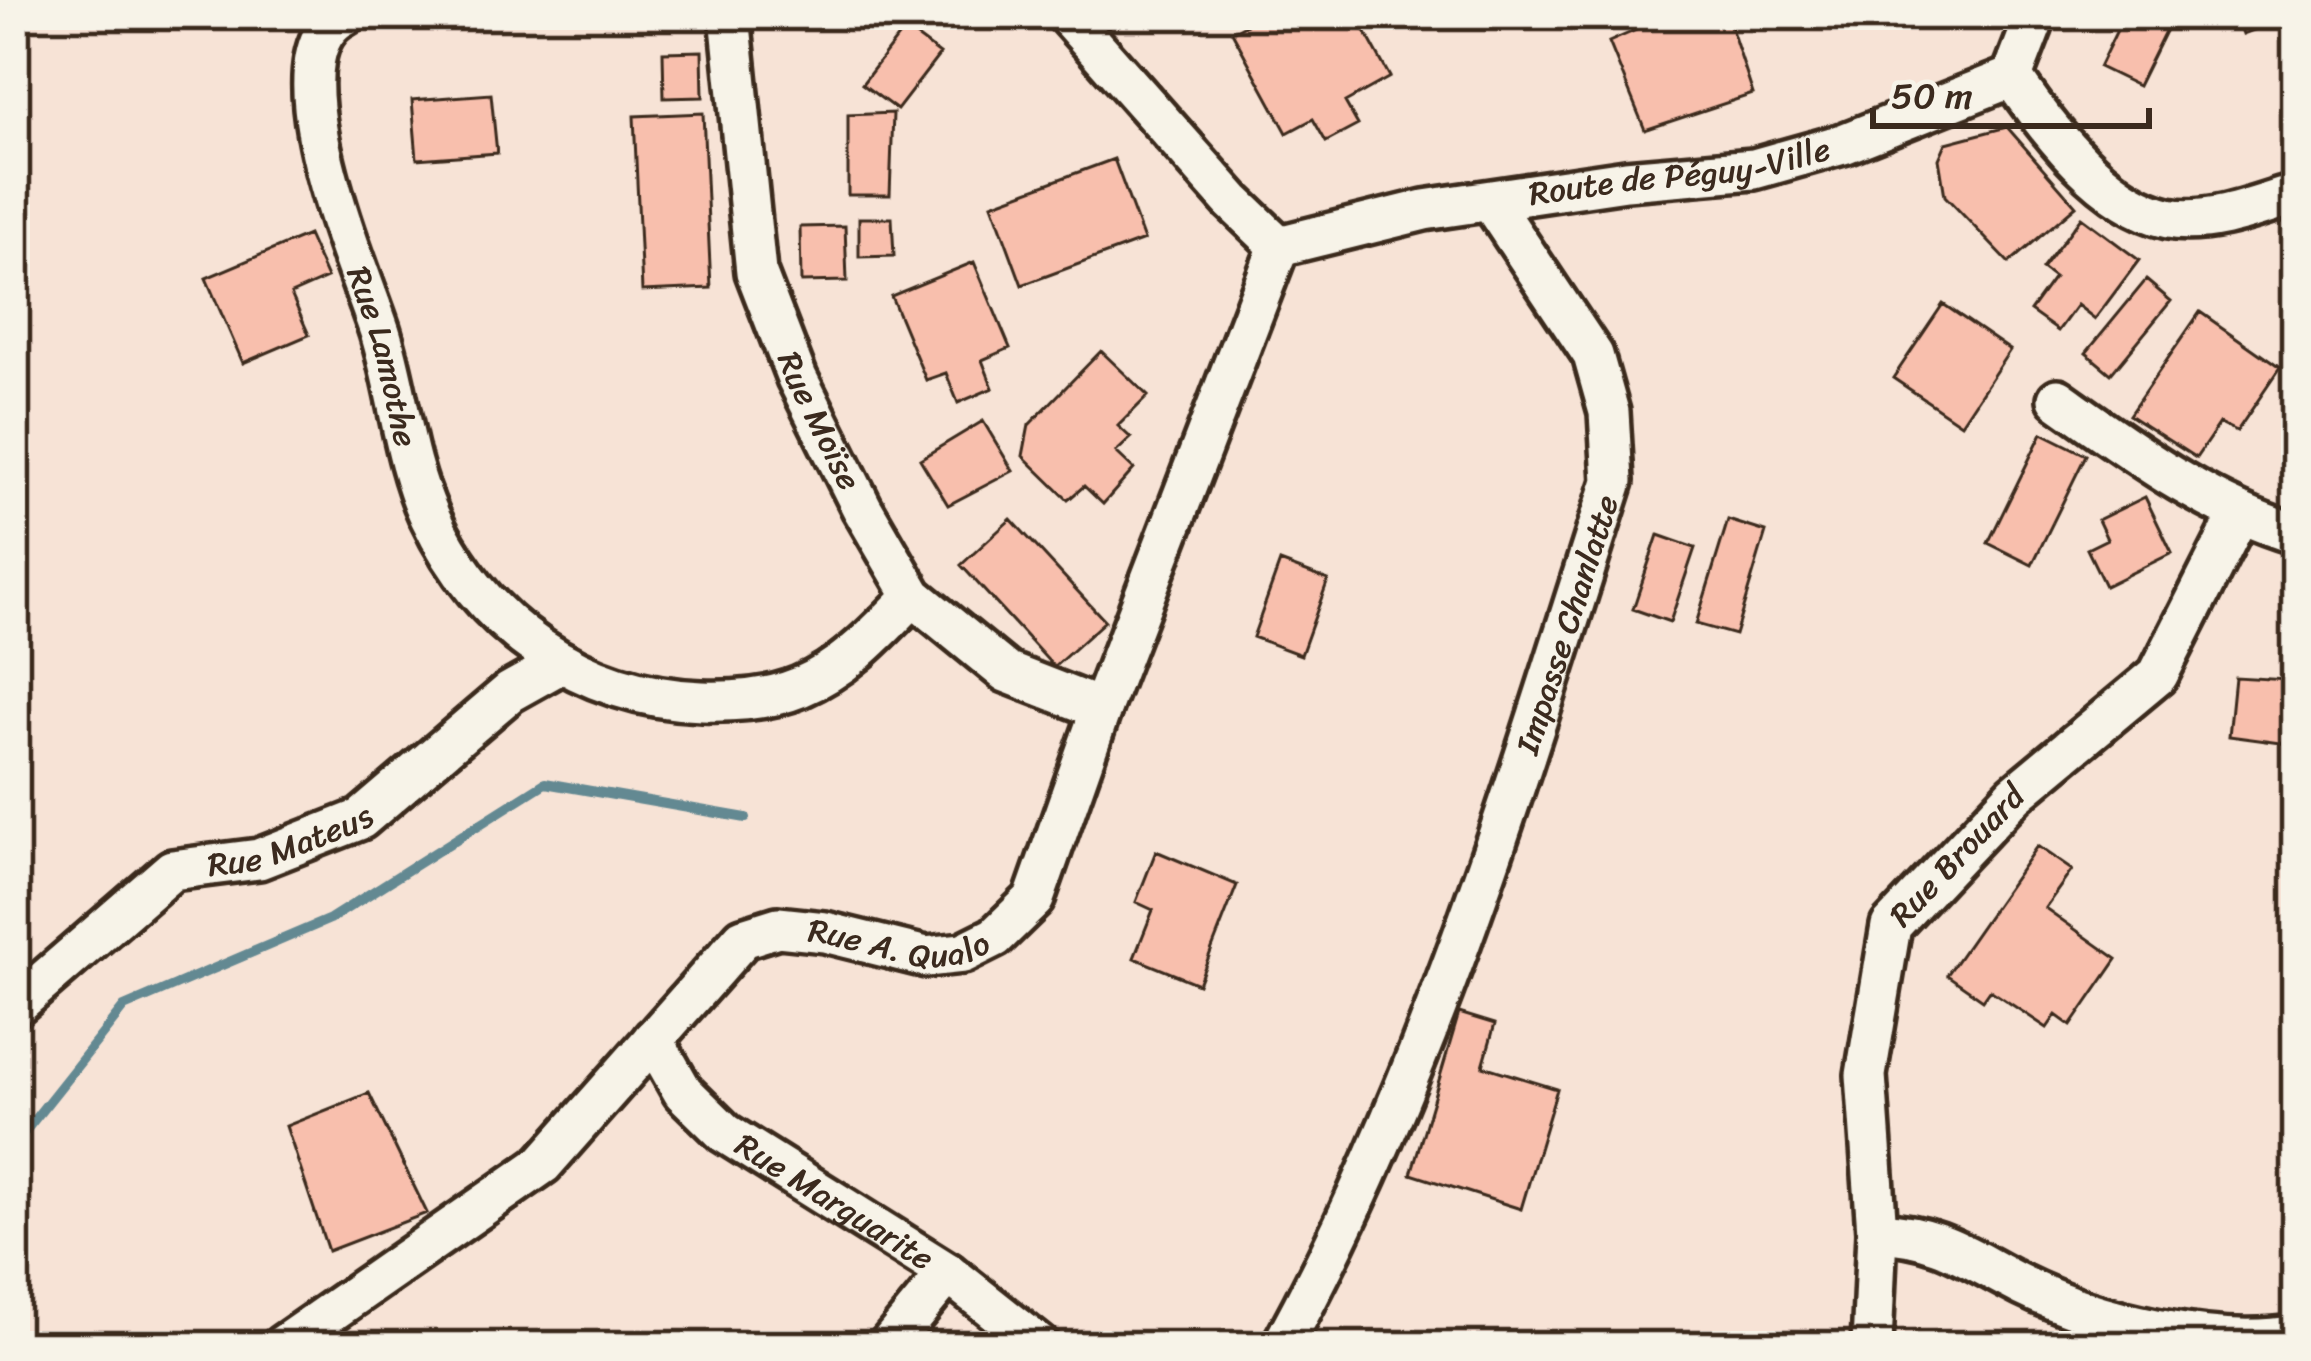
<svg xmlns="http://www.w3.org/2000/svg" width="2311" height="1361" font-family="Sriracha,sans-serif">
<style>
.lines{fill:none;stroke-linecap:round;stroke-linejoin:round}
.stream{stroke:#648992;stroke-width:10}
.building{fill:#f8bfad;stroke:#3b2a1e;stroke-width:3}
.minor-casing{stroke:#3b2a1e;stroke-width:48}
.minor{stroke:#f7f3e8;stroke-width:39}
.labels{text-anchor:middle;dominant-baseline:central;stroke-width:9;stroke-linejoin:round;paint-order:stroke}
.street-label{font-size:33px;fill:#3b2a1e;stroke:#f7f3e8}
</style>
<rect width="100%" height="100%" fill="#f7e3d6"/>
<filter id="ink" filterUnits="userSpaceOnUse"><feTurbulence type="fractalNoise" baseFrequency=".00833" numOctaves="2"/><feDisplacementMap in="SourceGraphic" scale="24" xChannelSelector="R" yChannelSelector="G"/><feConvolveMatrix kernelMatrix="1 2 1 2 8 2 1 2 1" color-interpolation-filters="sRGB"/></filter>
<g filter="url(#ink)">
<g class="lines">
<path class="stream" d="M15,1144L124,1007L330,919L545,783L746,818"/>
</g>
<path class="building" d="M1264,15H1356L1390,77L1345,102L1358,125L1326,142L1313,119L1287,133L1232,32Z
M1647,15H1727L1753,94L1645,130L1609,42L1650,24Z
M2095,15H2173L2138,86L2099,67L2117,30Z
M2236,15H2293L2243,34Z
M905,28L940,54L897,110L862,84Z
M702,51L703,97L664,98L663,52Z
M491,94L497,153L417,159L412,100Z
M703,113L711,288L642,291L634,116Z
M893,113L890,195H848V115Z
M2007,127L2076,206L2009,263L1945,196L1939,159L1946,143Z
M1114,159L1144,240L1022,285L992,204Z
M2081,217L2139,260L2095,319L2077,305L2058,331L2030,311L2054,278L2042,269Z
M859,218H892L894,256L859,257Z
M845,226L847,281L801,282L800,227Z
M308,235L327,278L291,294L309,335L243,363L206,278Z
M974,262L1010,348L982,360L993,388L958,403L946,373L926,380L891,296Z
M2146,280L2171,301L2111,374L2086,353Z
M1943,304L2010,350L1961,424L1893,378Z
M2200,312L2280,368L2237,431L2220,423L2196,458L2129,415Z
M1101,351L1148,396L1118,426L1131,438L1116,452L1134,469L1103,504L1084,486L1068,500L1023,456L1029,425Z
M983,421L1013,471L948,505L920,459Z
M2042,433L2086,455L2032,565L1988,543Z
M2145,497L2172,553L2105,586L2087,549L2107,539L2098,520Z
M1011,519L1105,621L1054,667L961,565Z
M1728,520L1766,532L1735,635L1696,624Z
M1658,535L1695,548L1670,622L1633,609Z
M1280,562L1328,580L1301,655L1253,637Z
M2292,625H2296V745L2229,736L2235,677L2288,680Z
M2037,846L2072,870L2045,908L2117,959L2071,1026L2056,1015L2047,1028L1990,990L1983,1000L1947,975Z
M1156,851L1237,885L1198,984L1134,958L1153,910L1136,902Z
M1459,1013L1495,1024L1483,1066L1557,1089L1521,1209L1411,1174Z
M369,1093L427,1213L328,1251L286,1126Z"/>
<g class="lines">
<g class="minor-casing">
<g id="minor">
<path id="s1" d="M345,15C263,53 361,272 380,332C399,393 403,458 430,517C481,626 581,697 702,701C735,702 769,700 800,687C847,667 878,632 913,596"/>
<path id="s2" d="M730,15L756,272L797,378L862,508L913,596L1006,672L1101,709"/>
<path d="M1067,15L1232,201L1279,246"/>
<path d="M2012,77L2036,15"/>
<path id="s3" d="M1279,246L1424,210L1626,180L1754,169L1843,144L2012,77C2047,129 2104,204 2168,218C2208,226 2259,206 2296,194"/>
<path d="M2058,399C2134,453 2206,507 2296,534"/>
<path id="s4" d="M15,1006L172,870L259,859L361,819L510,692L560,664"/>
<path id="s5" d="M653,1039L683,1092L725,1133L948,1273L1040,1346"/>
<path d="M1877,1232C1942,1235 1967,1258 2023,1286C2094,1321 2217,1350 2296,1335"/>
<path id="s6" d="M282,1346L543,1164L743,938L778,927L825,932L926,957L963,953L995,937L1034,899L1101,709L1279,246"/>
<path d="M888,1346L948,1273"/>
<path id="s7" d="M1282,1346C1431,1073 1519,775 1613,481L1609,412L1593,355L1491,202"/>
<path id="s8" d="M1872,1346L1877,1232L1866,1075L1891,926L2015,794L2158,675L2238,517"/>
</g>
</g>
<use href="#minor" class="minor"/>
</g>
</g>
<g class="labels">
<g class="street-label">
<text stroke="none"><textPath href="#s3" startOffset="408">Route de Péguy-Ville</textPath></text>
<text stroke="none"><textPath href="#s1" startOffset="363">Rue Lamothe</textPath></text>
<text stroke="none"><textPath href="#s2" startOffset="420">Rue Moïse</textPath></text>
<text stroke="none"><textPath href="#s7" startOffset="777">Impasse Chanlatte</textPath></text>
<text stroke="none"><textPath href="#s4" startOffset="330">Rue Mateus</textPath></text>
<text stroke="none"><textPath href="#s8" startOffset="519">Rue Brouard</textPath></text>
<text stroke="none"><textPath href="#s6" startOffset="780">Rue A. Qualo</textPath></text>
<text stroke="none"><textPath href="#s5" startOffset="249">Rue Marguarite</textPath></text>
</g>
</g>
<rect width="2311" height="1361" fill="none" stroke="#f7f3e8" stroke-width="60"/>
<rect x="30" y="30" width="2251" height="1301" fill="none" stroke="#3b2a1e" stroke-width="4.5" filter="url(#ink)"/>
<path d="M1873 108v18h276v-18" fill="none" stroke="#3b2a1e" stroke-width="6"/>
<text x="1891" y="108" font-size="36" fill="#3b2a1e" stroke="#f7f3e8" stroke-width="9" paint-order="stroke">50 m</text>
</svg>
